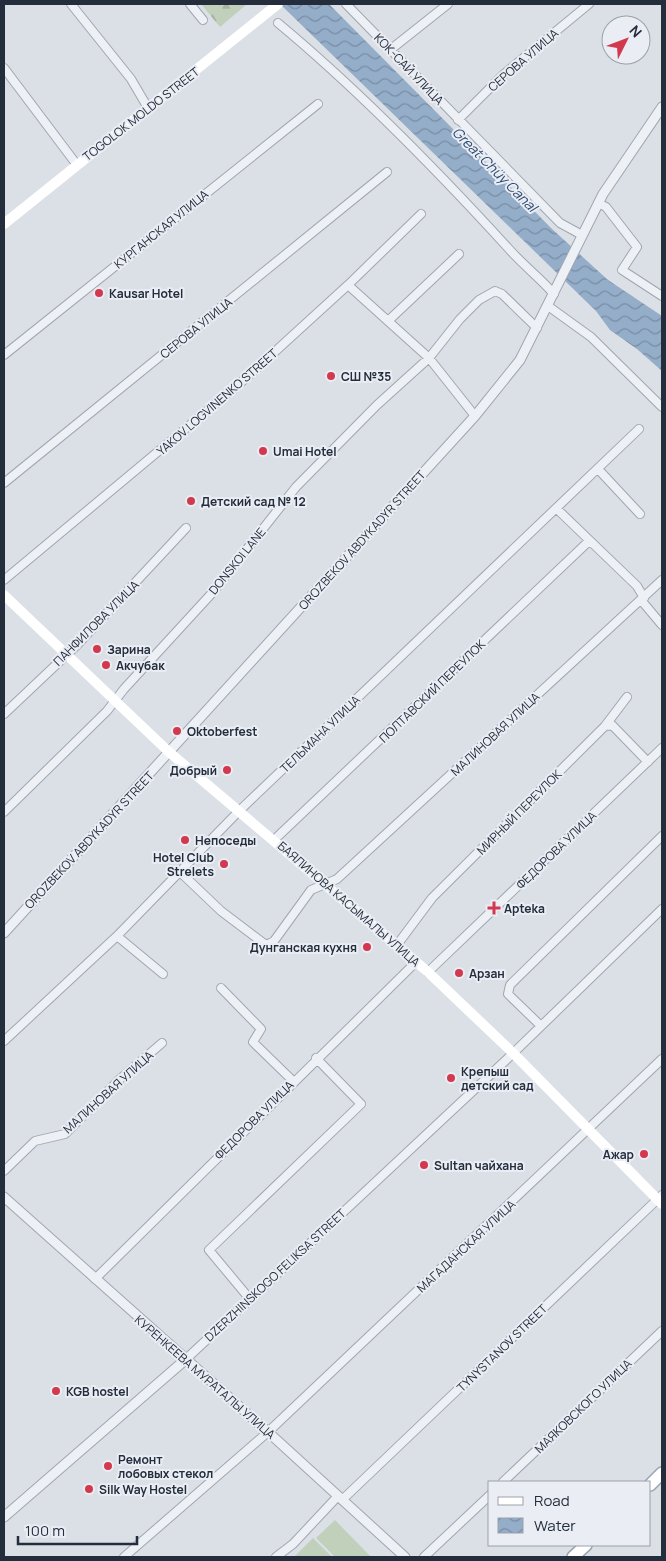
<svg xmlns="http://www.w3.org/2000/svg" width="666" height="1561" font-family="Manrope,sans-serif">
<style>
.forest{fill:url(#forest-firs)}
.pitch{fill:#c1d0bb}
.water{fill:url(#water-waves)}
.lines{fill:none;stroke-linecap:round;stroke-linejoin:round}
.minor-casing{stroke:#a0a6b0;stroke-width:10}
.tertiary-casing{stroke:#a0a6b0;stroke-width:11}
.primary-casing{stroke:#9aa3b2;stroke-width:14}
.minor{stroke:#edf0f4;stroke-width:8}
.tertiary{stroke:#edf0f4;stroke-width:9}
.secondary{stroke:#fff;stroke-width:10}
.primary{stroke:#fff;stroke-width:11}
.poi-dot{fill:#d2384e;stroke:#eaeef4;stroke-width:2}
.labels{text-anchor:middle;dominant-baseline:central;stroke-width:4;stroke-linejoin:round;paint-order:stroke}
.street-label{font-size:12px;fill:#242d3c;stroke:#eaeef4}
.poi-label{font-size:12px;font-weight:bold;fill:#242d3c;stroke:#eaeef4;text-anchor:start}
.water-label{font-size:14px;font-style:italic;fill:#2d4b71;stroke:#eaeef4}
</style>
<defs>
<pattern id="forest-firs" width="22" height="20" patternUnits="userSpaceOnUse" patternTransform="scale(1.25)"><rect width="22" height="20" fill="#c1d0bb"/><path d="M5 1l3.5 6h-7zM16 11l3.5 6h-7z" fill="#a6b3a2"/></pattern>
<pattern id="water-waves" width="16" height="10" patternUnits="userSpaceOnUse" patternTransform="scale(1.25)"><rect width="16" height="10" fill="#94adc8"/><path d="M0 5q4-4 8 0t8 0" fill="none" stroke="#798da4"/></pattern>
</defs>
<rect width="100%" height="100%" fill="#dbdfe6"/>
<path class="forest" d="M201,4H247L220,27Z"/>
<path class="pitch" d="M335,1520L371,1557H335L316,1538Z
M313,1538L332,1557H294Z"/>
<path class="water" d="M280,4H329L552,229L608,280L662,316V371L637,349L610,330L596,311Z"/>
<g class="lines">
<g class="minor-casing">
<path id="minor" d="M71,4L131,79L148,108
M190,4L203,20
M346,4L560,223L582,235
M278,23C361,92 436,169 509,249C523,265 540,278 554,294
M390,50L448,4
M4,68L77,165
M458,120L504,74L589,4
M598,203L606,207L637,247L622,270L662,296
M348,285L429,358L475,416
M548,306L591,337L662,407
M388,321L459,254
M4,355L318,104
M598,469L640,514
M4,483L387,172
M557,509L637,586L644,598
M4,580L245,379L348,285L421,214
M641,600L662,625
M4,714L77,645L186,528
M605,726L627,697
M4,812L107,711L124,689L213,592L296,487L377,405L429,358L460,319L479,300L495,291L502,294L537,328
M274,840L589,541
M179,871L221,911L266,945L274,941L311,890L337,879L662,580
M117,936L163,974
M397,945L432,898L605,726L612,725L648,762
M428,972L662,748
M221,988L261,1029L253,1042L293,1081
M540,1025L508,994L510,985L662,836
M4,1041L117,936L239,811L639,429
M4,1171L35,1141L65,1134L120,1079L162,1043
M95,1279L416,962
M249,1298L209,1250L361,1104L316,1058
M185,1360L505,1061L662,909
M503,1482L662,1331
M342,1500L662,1195
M124,1557L268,1432L662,1059
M276,1557L293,1544L338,1496
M424,1557L490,1495"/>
</g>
<g class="tertiary-casing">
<path id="tertiary" d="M4,933L475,416L520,360L603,194L662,107
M4,1197L268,1432L405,1557
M4,1517L185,1360"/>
</g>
<g class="primary-casing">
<path id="primary" d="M650,1485L662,1473
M573,1557L586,1545"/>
</g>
<use href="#minor" class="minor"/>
<use href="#tertiary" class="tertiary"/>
<path class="secondary" d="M4,224L278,4
M4,595L169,752L428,972L513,1053L662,1204"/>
<use href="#primary" class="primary"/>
</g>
<g class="poi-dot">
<circle cx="99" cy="293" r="5"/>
<circle cx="331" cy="376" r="5"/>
<circle cx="263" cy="451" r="5"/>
<circle cx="191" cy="501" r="5"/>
<circle cx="97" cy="649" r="5"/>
<circle cx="106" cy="665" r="5"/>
<circle cx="177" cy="731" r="5"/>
<circle cx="227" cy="770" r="5"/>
<circle cx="185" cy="840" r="5"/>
<circle cx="224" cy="864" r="5"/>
<path d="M491.5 900.5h5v5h5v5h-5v5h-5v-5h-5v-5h5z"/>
<circle cx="367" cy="947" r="5"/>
<circle cx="459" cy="973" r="5"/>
<circle cx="451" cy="1078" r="5"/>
<circle cx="644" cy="1154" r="5"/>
<circle cx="424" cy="1165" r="5"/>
<circle cx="56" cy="1391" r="5"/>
<circle cx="108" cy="1466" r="5"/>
<circle cx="89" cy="1489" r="5"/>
</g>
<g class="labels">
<g class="street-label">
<text transform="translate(523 60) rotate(-41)">СЕРОВА УЛИЦА</text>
<text transform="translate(409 69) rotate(46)">КОК-САЙ УЛИЦА</text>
<text transform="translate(141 114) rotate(-38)">TOGOLOK MOLDO STREET</text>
<text transform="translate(161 229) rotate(-39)">КУРГАНСКАЯ УЛИЦА</text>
<text transform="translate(196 328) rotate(-39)">СЕРОВА УЛИЦА</text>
<text transform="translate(217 402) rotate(-41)">YAKOV LOGVINENKO STREET</text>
<text transform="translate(362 540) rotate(-48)">OROZBEKOV ABDYKADYR STREET</text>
<text transform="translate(237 561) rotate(-51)">DONSKOI LANE</text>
<text transform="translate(96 623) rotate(-45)">ПАНФИЛОВА УЛИЦА</text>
<text transform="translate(432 691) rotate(-44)">ПОЛТАВСКИЙ ПЕРЕУЛОК</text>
<text transform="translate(320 734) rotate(-44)">ТЕЛЬМАНА УЛИЦА</text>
<text transform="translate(495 734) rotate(-43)">МАЛИНОВАЯ УЛИЦА</text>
<text transform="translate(519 812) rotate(-45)">МИРНЫЙ ПЕРЕУЛОК</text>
<text transform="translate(89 840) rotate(-47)">OROZBEKOV ABDYKADYR STREET</text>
<text transform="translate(556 850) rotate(-44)">ФЕДОРОВА УЛИЦА</text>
<text transform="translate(349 904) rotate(41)">БАЯЛИНОВА КАСЫМАЛЫ УЛИЦА</text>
<text transform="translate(108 1092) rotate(-42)">МАЛИНОВАЯ УЛИЦА</text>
<text transform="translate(254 1120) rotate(-45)">ФЕДОРОВА УЛИЦА</text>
<text transform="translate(466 1246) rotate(-43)">МАГАДАНСКАЯ УЛИЦА</text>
<text transform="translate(275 1275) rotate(-43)">DZERZHINSKOGO FELIKSA STREET</text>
<text transform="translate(502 1348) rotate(-44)">TYNYSTANOV STREET</text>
<text transform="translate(205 1377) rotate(41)">КУРЕНКЕЕВА МУРАТАЛЫ УЛИЦА</text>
<text transform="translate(583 1406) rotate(-44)">МАЯКОВСКОГО УЛИЦА</text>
</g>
<g class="poi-label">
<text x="109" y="293">Kausar Hotel</text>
<text x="341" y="376">СШ №35</text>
<text x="273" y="451">Umai Hotel</text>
<text x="201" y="501">Детский сад № 12</text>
<text x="107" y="649">Зарина</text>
<text x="116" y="665">Акчубак</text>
<text x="187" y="731">Oktoberfest</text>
<text x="217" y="770" text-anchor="end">Добрый</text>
<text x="195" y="840">Непоседы</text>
<text x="214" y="857" text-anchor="end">Hotel Club<tspan x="214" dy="14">Strelets</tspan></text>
<text x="504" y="908">Apteka</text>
<text x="357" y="947" text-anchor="end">Дунганская кухня</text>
<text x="469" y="973">Арзан</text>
<text x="461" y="1071">Крепыш<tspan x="461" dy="14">детский сад</tspan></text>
<text x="634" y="1154" text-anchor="end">Ажар</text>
<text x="434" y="1165">Sultan чайхана</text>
<text x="66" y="1391">KGB hostel</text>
<text x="118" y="1459">Ремонт<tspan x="118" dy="14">лобовых стекол</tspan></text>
<text x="99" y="1489">Silk Way Hostel</text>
</g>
<g class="water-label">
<text transform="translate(495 169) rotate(45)">Great Chüy Canal</text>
</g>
</g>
<rect width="666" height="1561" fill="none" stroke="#242d3c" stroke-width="10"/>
<rect x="488" y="1481" width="162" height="65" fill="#eaeef4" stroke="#9ba1aa"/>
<rect x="498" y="1497" width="25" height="8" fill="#ffffff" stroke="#9ba1aa"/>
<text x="534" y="1506" font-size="15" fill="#242d3c">Road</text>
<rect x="498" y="1518" width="25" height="15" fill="url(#water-waves)" stroke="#9ba1aa"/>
<text x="534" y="1531" font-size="15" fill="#242d3c">Water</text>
<g transform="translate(626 40) rotate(48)"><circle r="24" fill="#eaeef4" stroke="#9ba1aa"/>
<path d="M0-4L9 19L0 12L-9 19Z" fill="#d2384e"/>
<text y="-8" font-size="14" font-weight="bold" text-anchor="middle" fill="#242d3c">N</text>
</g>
<path d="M18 1536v8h119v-8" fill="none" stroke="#242d3c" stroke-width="2.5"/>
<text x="25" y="1536" font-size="15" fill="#242d3c" stroke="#eaeef4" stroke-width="4" paint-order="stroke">100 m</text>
</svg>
